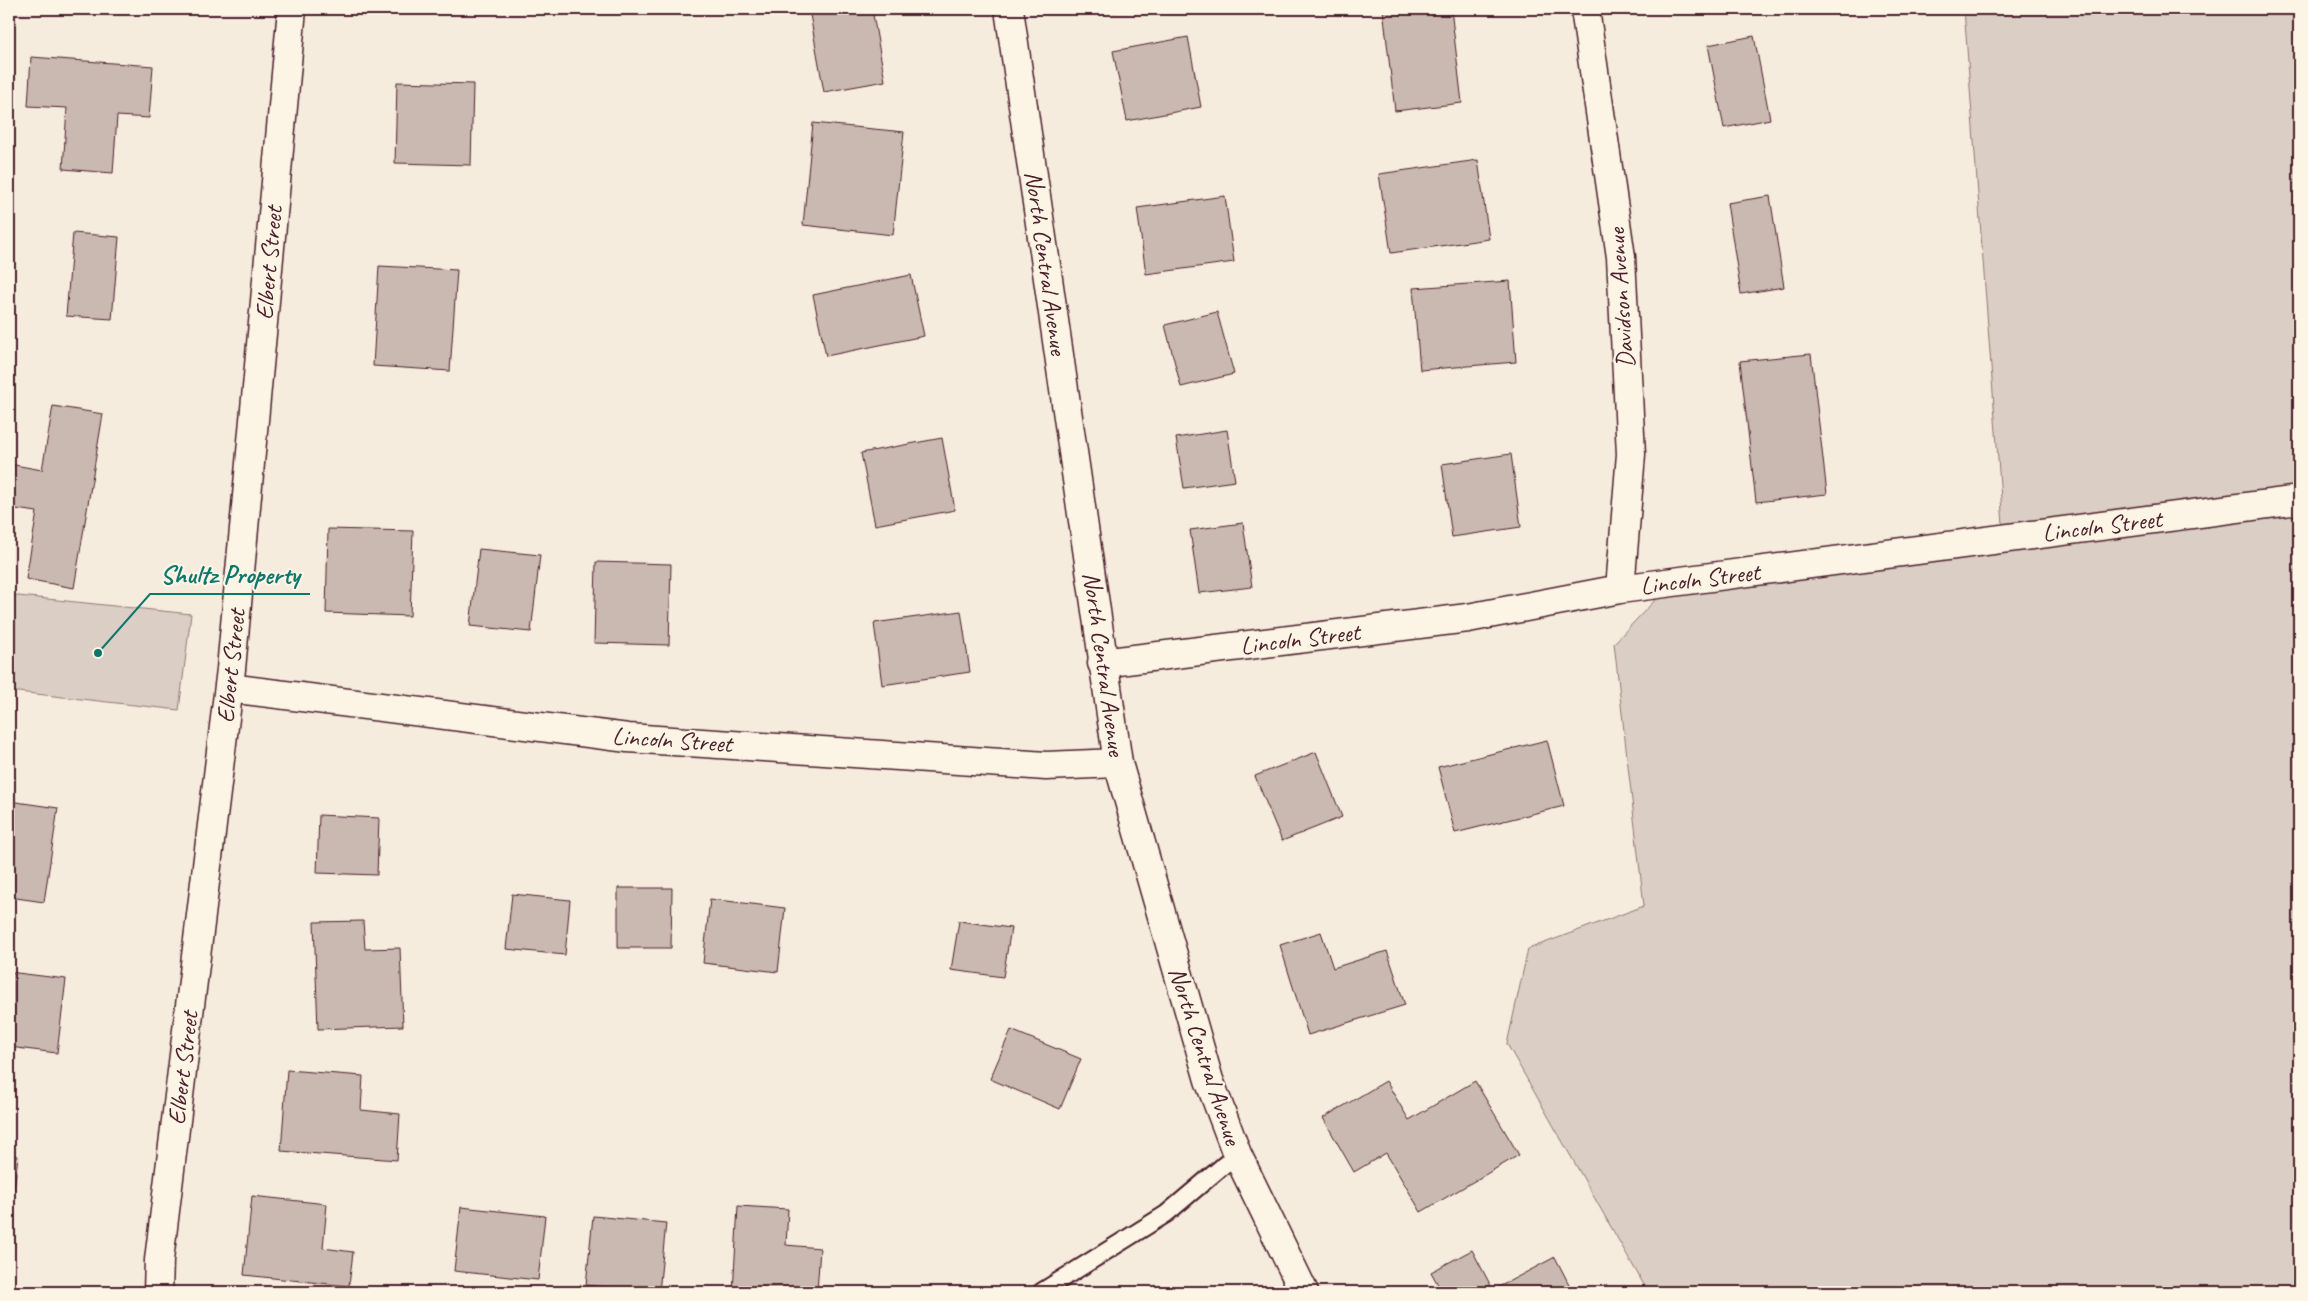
<svg xmlns="http://www.w3.org/2000/svg" width="2308" height="1301" font-family="Caveat,sans-serif">
<style>
.green{fill:#dbcec4;stroke:#927678}
.building{fill:#cab9b1;stroke:#4a1f2b}
.lines{fill:none;stroke-linecap:round;stroke-linejoin:round}
.lane-casing{stroke:#4a1f2b;stroke-width:20}
.street-casing{stroke:#4a1f2b;stroke-width:31}
.secondary-casing{stroke:#4a1f2b;stroke-width:31}
.lane{stroke:#fcf5e5;stroke-width:16}
.street{stroke:#fcf5e5;stroke-width:28}
.secondary{stroke:#fcf5e5;stroke-width:28}
.labels{text-anchor:middle;dominant-baseline:central;stroke-width:4.5;stroke-linejoin:round;paint-order:stroke}
.street-label{font-size:25px;fill:#4a1f2b;stroke:#fcf5e5}
.leader{fill:none;stroke:#0f766e;stroke-width:2}
.callout-dot{fill:#0f766e;stroke:#fcf5e5;stroke-width:2}
.callout-label{font-size:26px;text-anchor:middle;font-weight:bold;fill:#0f766e;stroke:#fcf5e5;stroke-width:4.5;stroke-linejoin:round;paint-order:stroke}
</style>
<rect width="100%" height="100%" fill="#f5ecde"/>
<filter id="ink" filterUnits="userSpaceOnUse"><feTurbulence type="fractalNoise" baseFrequency=".02" numOctaves="2"/><feDisplacementMap in="SourceGraphic" scale="10" xChannelSelector="R" yChannelSelector="G"/><feConvolveMatrix kernelMatrix="1 2 1 2 8 2 1 2 1" color-interpolation-filters="sRGB"/></filter>
<g filter="url(#ink)">
<path class="green" d="M1964,9H2299V1292H1648L1507,1044L1528,949L1644,906L1614,643L1682,572L2003,525Z
M9,595L191,614L179,710L9,691Z"/>
<path class="building" d="M809,9H872L885,81L824,92Z
M1114,9H1142L1114,12Z
M1383,9H1451L1462,103L1395,111Z
M1754,36L1770,119L1724,128L1708,45Z
M1188,37L1201,107L1127,121L1113,51Z
M31,57L153,66L149,118L117,116L113,173L63,169L67,108L28,106Z
M397,82L473,84L471,165L395,163Z
M813,123L904,132L893,235L803,225Z
M1478,160L1489,239L1391,253L1379,174Z
M1225,196L1234,262L1146,274L1137,208Z
M1770,196L1784,287L1741,294L1727,203Z
M73,233L119,237L112,319L66,316Z
M379,266L457,270L450,371L373,366Z
M911,275L924,336L826,356L813,295Z
M1510,281L1516,362L1420,370L1413,288Z
M1217,312L1234,374L1181,387L1165,325Z
M1811,354L1827,494L1756,502L1740,361Z
M53,406L103,414L74,588L26,579L37,512L9,508V464L42,470Z
M1227,430L1235,481L1184,488L1176,438Z
M942,438L955,510L875,525L861,453Z
M1511,454L1521,527L1452,537L1442,464Z
M1243,523L1252,587L1199,593L1190,530Z
M328,529L413,531L410,616L326,613Z
M479,549L540,555L531,632L470,626Z
M596,562L671,564L669,645L594,643Z
M961,611L970,672L882,685L874,623Z
M1547,740L1564,806L1455,833L1438,767Z
M1316,752L1342,817L1282,841L1255,776Z
M9,801L58,808L44,902L9,897Z
M319,815L379,818L377,875L317,873Z
M618,888H672L671,948H618Z
M512,894L570,900L565,955L506,949Z
M710,899L785,908L778,972L703,963Z
M363,921L365,949L400,948L403,1026L318,1029L314,922Z
M959,921L1011,928L1003,977L951,970Z
M1321,932L1333,968L1387,951L1405,1005L1308,1035L1280,945Z
M9,972L66,979L57,1053L9,1047Z
M1011,1030L1081,1059L1060,1109L990,1079Z
M287,1070L363,1076L361,1110L400,1114L397,1160L281,1151Z
M1386,1081L1409,1120L1475,1081L1519,1155L1421,1212L1386,1153L1354,1172L1323,1118Z
M9,1155L18,1156L9,1231Z
M252,1196L327,1204L323,1248L353,1252L349,1286L244,1275Z
M738,1206L788,1209L786,1245L820,1248L817,1292H733Z
M461,1207L545,1216L538,1280L454,1271Z
M593,1216L666,1223L659,1292L586,1285Z
M1472,1250L1493,1290L1555,1257L1573,1292H1442L1431,1272Z"/>
<g class="lines">
<g class="lane-casing">
<path id="lane" d="M1041,1292L1166,1214L1237,1154"/>
</g>
<g class="street-casing">
<path id="street" d="M1585,9L1621,257L1631,454L1620,589
M1102,663L1468,618L1620,589L2299,500
M229,688L628,738L1046,766L1118,763
M158,1292L159,1260L231,669L292,9"/>
</g>
<g class="secondary-casing">
<path id="secondary" d="M1009,9L1118,763L1209,1080L1237,1154L1304,1292"/>
</g>
<use href="#lane" class="lane"/>
<use href="#street" class="street"/>
<use href="#secondary" class="secondary"/>
</g>
</g>
<g class="labels">
<g class="street-label">
<text transform="translate(269 263) rotate(-85)">Elbert Street</text>
<text transform="translate(1046 263) rotate(82)">North Central Avenue</text>
<text transform="translate(1621 298) rotate(-94)">Davidson Avenue</text>
<text transform="translate(2102 526) rotate(-7)">Lincoln Street</text>
<text transform="translate(1700 579) rotate(-7)">Lincoln Street</text>
<text transform="translate(1300 639) rotate(-7)">Lincoln Street</text>
<text transform="translate(1104 664) rotate(82)">North Central Avenue</text>
<text transform="translate(231 666) rotate(-84)">Elbert Street</text>
<text transform="translate(672 740) rotate(4)">Lincoln Street</text>
<text transform="translate(1205 1056) rotate(72)">North Central Avenue</text>
<text transform="translate(183 1068) rotate(-83)">Elbert Street</text>
</g>
</g>
<path class="leader" d="M98 653L150 594H310"/>
<circle class="callout-dot" cx="98" cy="653" r="5"/>
<g class="callout-label">
<text x="230" y="583">Shultz Property</text>
</g>
<rect width="2308" height="1301" fill="none" stroke="#fcf5e5" stroke-width="30"/>
<rect x="15" y="15" width="2278" height="1271" fill="none" stroke="#4a1f2b" stroke-width="2" filter="url(#ink)"/>
</svg>
